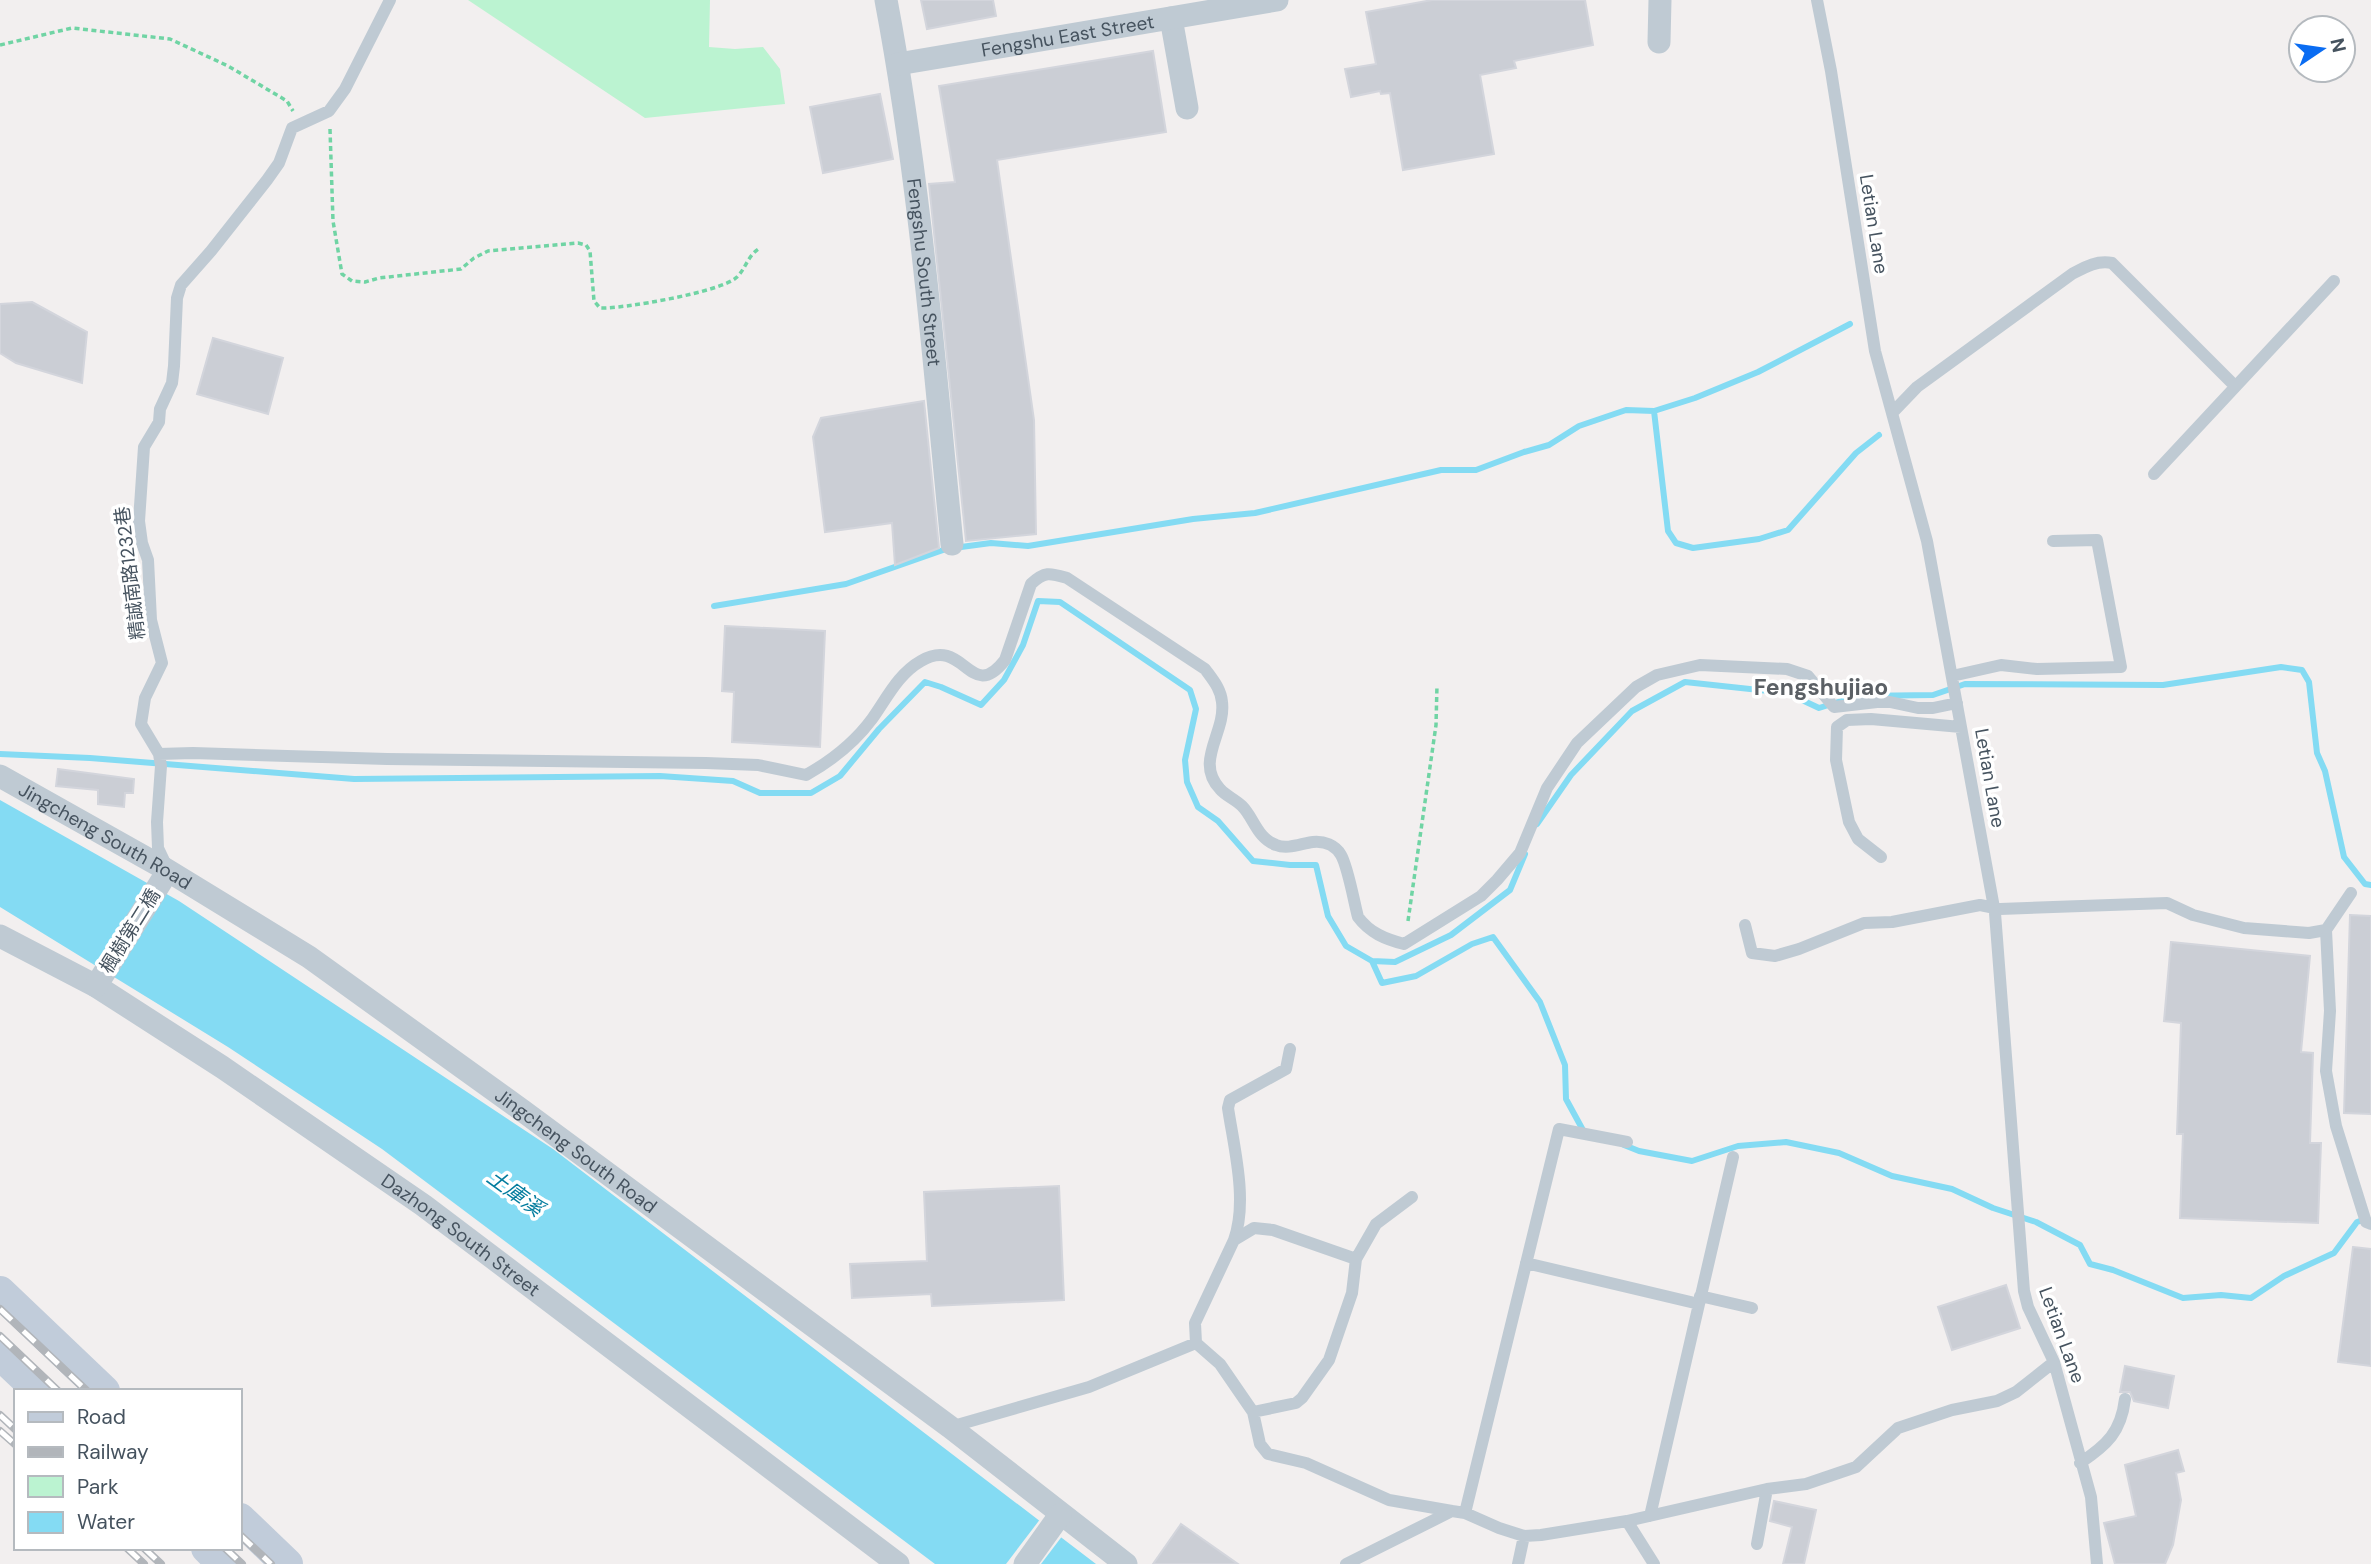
<svg xmlns="http://www.w3.org/2000/svg" width="2371" height="1564" font-family="'DM Sans','Noto Sans TC',sans-serif">
<style>
.green{fill:#bbf3d1}
.water{fill:#84dbf3}
.pier{fill:#f2efef}
.lines{fill:none;stroke-linecap:round;stroke-linejoin:round}
.stream{stroke:#84dbf3;stroke-width:6}
.building{fill:#cbced5;stroke:#d3d5dc;stroke-width:2}
.path{stroke:#70d4a4;stroke-width:3.5;stroke-dasharray:5 3.5;stroke-linecap:butt}
.service{stroke:#bfcad3;stroke-width:12}
.minor{stroke:#bfcad3;stroke-width:23}
.secondary{stroke:#c1ccda;stroke-width:32}
.rail-casing{stroke:#b1b5ba;stroke-width:8}
.rail{stroke:#fff;stroke-width:5;stroke-dasharray:16;stroke-linecap:butt}
.labels{text-anchor:middle;dominant-baseline:central;stroke-width:7;stroke-linejoin:round;paint-order:stroke}
.street-label{font-size:19px;fill:#46535f;stroke:#fff}
.water-label{font-size:21px;font-style:italic;fill:#037c9e;stroke:#fff}
.quarter-label{font-size:23px;font-weight:bold;fill:#5b6065;stroke:#fff}
</style>
<rect width="100%" height="100%" fill="#f2efef"/>
<path class="green" d="M468,0H710L709,47L735,49L763,47L780,69L785,104L645,118Z"/>
<path class="water" d="M0,800L179,901L553,1149L1096,1564H935L382,1149L228,1047L0,907Z"/>
<path class="pier" d="M1041,1518L1063,1535L1041,1564H1006Z"/>
<g class="lines">
<path class="stream" d="M1654,411L1668,531L1676,543L1693,548L1759,539L1788,530L1856,453L1879,435
M714,606L846,584L946,549L991,543L1028,546L1193,519L1255,513L1441,470H1476L1524,452L1549,445L1579,426L1626,410L1654,411L1695,398L1758,372L1850,324
M0,754L90,758L354,779L660,776L733,781L760,793H811L840,776L879,729L925,682L941,687L981,705L1004,680L1023,645L1038,601L1060,602L1190,690L1196,709L1185,760L1187,782L1198,807L1218,821L1253,861L1290,865H1316L1328,916L1346,946L1372,961L1395,962L1451,935L1510,890L1525,854
M1537,824L1571,775L1632,711L1685,682L1787,693L1819,708L1857,696L1933,695L1965,684L2163,685L2281,667L2302,670L2309,682L2317,753L2325,771L2344,857L2365,884L2371,885
M1372,961L1382,983L1416,976L1472,944L1493,937L1540,1002L1565,1065L1566,1099L1584,1132
M1624,1145L1639,1151L1692,1161L1738,1146L1786,1142L1839,1153L1892,1176L1952,1189L1993,1208L2036,1222L2080,1245L2090,1264L2113,1270L2183,1298L2221,1295L2251,1298L2284,1276L2334,1253L2357,1222L2366,1219"/>
</g>
<path class="building" d="M921,0H993L996,16L927,29Z
M1432,0H1585L1593,45L1514,61L1516,68L1480,75L1494,154L1403,170L1390,93L1381,94L1380,91L1351,97L1345,69L1376,64L1366,12Z
M1153,51L1166,132L997,160L1034,420L1036,534L966,541L929,184L955,182L939,86Z
M880,94L893,159L823,173L810,107Z
M32,302L87,332L82,383L16,363L0,353V304Z
M213,338L283,358L268,414L197,394Z
M924,401L939,548L895,565L892,523L825,532L813,437L821,418Z
M725,626L825,631L820,747L732,742L734,692L722,691Z
M58,769L134,779L133,793H125L124,807L98,804V790L56,786Z
M2350,915L2371,916V1114L2344,1113Z
M2171,942L2310,956L2301,1052L2313,1053L2310,1143H2321L2318,1223L2180,1218L2183,1134H2177L2181,1023L2164,1021Z
M1059,1186L1064,1300L932,1306L931,1294L852,1298L850,1264L927,1261L924,1192Z
M2353,1247L2371,1249V1366L2338,1362Z
M2006,1285L2020,1328L1952,1350L1938,1307Z
M2125,1366L2174,1376L2168,1408L2134,1401L2130,1392H2120Z
M2178,1450L2184,1471L2176,1473L2181,1500L2173,1545L2165,1564H2115L2104,1523L2136,1516L2125,1465Z
M1774,1501L1816,1510L1804,1564H1783L1792,1527L1770,1521Z
M1181,1524L1238,1564H1153Z"/>
<g class="lines">
<path class="path" d="M0,45L72,28L170,39L228,66L287,101L293,111
M330,129L333,221L342,274L352,281L365,282L379,278L461,269L474,258L488,251L578,243L586,245L590,251L594,301L600,308C622,309 722,292 737,277C746,268 748,255 760,248
M1408,921L1436,725L1437,685"/>
<path class="service" d="M1817,0L1831,71L1875,351L1927,541L1995,913L2024,1291L2028,1307L2054,1362L2091,1497L2097,1564
M1892,413L1917,387L2072,274C2085,267 2097,260 2112,263L2235,386
M2154,474L2334,281
M1952,676L2001,665L2037,669L2121,667L2097,540L2053,541
M159,754L193,753L387,759L706,763L758,765L806,775C831,761 855,742 872,719C887,698 898,674 921,661C965,635 970,705 1005,660L1031,584C1045,571 1050,573 1067,578L1205,669C1213,680 1221,689 1222,702C1226,733 1194,761 1220,789C1226,796 1235,799 1242,806C1254,818 1257,838 1276,845C1288,850 1302,843 1313,842C1324,841 1335,845 1341,855C1348,867 1354,902 1358,917C1370,933 1385,939 1404,944L1481,896L1497,880L1520,853L1547,788L1577,743L1636,687L1657,675L1700,665L1787,669L1808,676L1834,707L1877,702H1890L1918,708H1933L1957,703
M1881,857L1858,839L1849,822L1836,760L1837,727L1847,720L1871,719L1961,727
M167,867L158,848L157,822L161,766L159,754L141,724L145,698L162,663L151,620L148,560L142,543L139,521L144,447L159,422L160,409L172,383L174,366L177,298L181,285L211,251L267,180L279,163L292,128L329,111L345,89L390,0
M1745,925L1752,953L1775,956L1799,949L1864,923L1892,922L1980,905L2000,909L2167,903L2193,915L2244,928L2309,933L2326,930L2351,893
M2326,930L2330,1011L2326,1071L2336,1126L2366,1222L2371,1224
M1234,1240C1248,1201 1234,1148 1228,1108L1230,1100L1286,1069L1290,1049
M1526,1263L1699,1304
M1700,1296L1752,1308
M1196,1343L1220,1364L1253,1412L1260,1444L1268,1454L1306,1463L1389,1500L1452,1511
M1253,1412L1296,1403L1302,1398L1329,1360L1352,1293L1356,1259L1376,1224L1412,1197
M950,1427L1089,1387L1196,1343L1195,1323L1234,1240L1254,1228L1273,1230L1356,1259
M2080,1463C2107,1445 2121,1432 2125,1399
M1465,1513L1559,1129L1627,1142
M1650,1516L1733,1157
M1627,1521L1654,1564
M1757,1544L1767,1489
M1346,1564L1452,1511L1465,1513L1499,1528L1524,1536L1541,1535L1627,1521L1767,1489L1806,1484L1856,1467L1898,1428L1952,1410L1997,1401L2016,1392L2054,1362
M1518,1564L1524,1536"/>
<g class="minor">
<path id="s1" d="M886,0C920,180 934,362 952,544"/>
<path d="M1171,18L1187,108"/>
<path d="M1659,42L1660,0"/>
<path id="s2" d="M898,64L1277,0"/>
<path id="s3" d="M0,776L162,867L309,957L523,1111L950,1427L1126,1564"/>
<path id="s4" d="M0,936L96,986L222,1067L423,1205L898,1564"/>
<path d="M96,986L164,877"/>
<path d="M1025,1564L1060,1515"/>
</g>
<path class="secondary" d="M0,1292L104,1391
M0,1354L39,1391
M240,1519L287,1564
M207,1548L223,1564"/>
<g class="rail-casing">
<path id="rail" d="M0,1309L87,1391
M0,1336L58,1391
M0,1415L16,1430
M0,1431L16,1445
M240,1535L271,1564
M127,1548L144,1564
M144,1548L161,1564
M225,1548L242,1564"/>
</g>
<use href="#rail" class="rail"/>
</g>
<g class="labels">
<g class="street-label">
<text stroke="none"><textPath href="#s2" startOffset="172">Fengshu East Street</textPath></text>
<text transform="translate(1874 224) rotate(81)">Letian Lane</text>
<text stroke="none"><textPath href="#s1" startOffset="275">Fengshu South Street</textPath></text>
<text transform="translate(130 573) rotate(-97)">精誠南路1232巷</text>
<text transform="translate(1990 778) rotate(80)">Letian Lane</text>
<text stroke="none"><textPath href="#s3" startOffset="121">Jingcheng South Road</textPath></text>
<text transform="translate(130 931) rotate(-58)">楓樹第二橋</text>
<text stroke="none"><textPath href="#s3" startOffset="688">Jingcheng South Road</textPath></text>
<text stroke="none"><textPath href="#s4" startOffset="550">Dazhong South Street</textPath></text>
<text transform="translate(2062 1335) rotate(70)">Letian Lane</text>
</g>
<g class="water-label">
<text transform="translate(515 1193) rotate(36)">土庫溪</text>
</g>
<g class="quarter-label">
<text x="1821" y="687">Fengshujiao</text>
</g>
</g>
<rect x="14" y="1389" width="228" height="161" fill="#ffffff" stroke="#b5babf" stroke-width="2"/>
<rect x="28" y="1412" width="35" height="10" fill="#c1ccda" stroke="#b5babf" stroke-width="2"/>
<text x="77" y="1424" font-size="21" fill="#46535f">Road</text>
<rect x="28" y="1447" width="35" height="10" fill="#b1b5ba" stroke="#b5babf" stroke-width="2"/>
<text x="77" y="1459" font-size="21" fill="#46535f">Railway</text>
<rect x="28" y="1476" width="35" height="21" fill="#bbf3d1" stroke="#b5babf" stroke-width="2"/>
<text x="77" y="1494" font-size="21" fill="#46535f">Park</text>
<rect x="28" y="1512" width="35" height="21" fill="#84dbf3" stroke="#b5babf" stroke-width="2"/>
<text x="77" y="1529" font-size="21" fill="#46535f">Water</text>
<g transform="translate(2322 49) rotate(77)"><circle r="33" fill="#ffffff" stroke="#b5babf" stroke-width="2"/>
<path d="M0-5L12 26L0 18L-12 26Z" fill="#0a6cf2"/>
<text y="-10" font-size="19" font-weight="bold" text-anchor="middle" fill="#46535f">N</text>
</g>
</svg>
